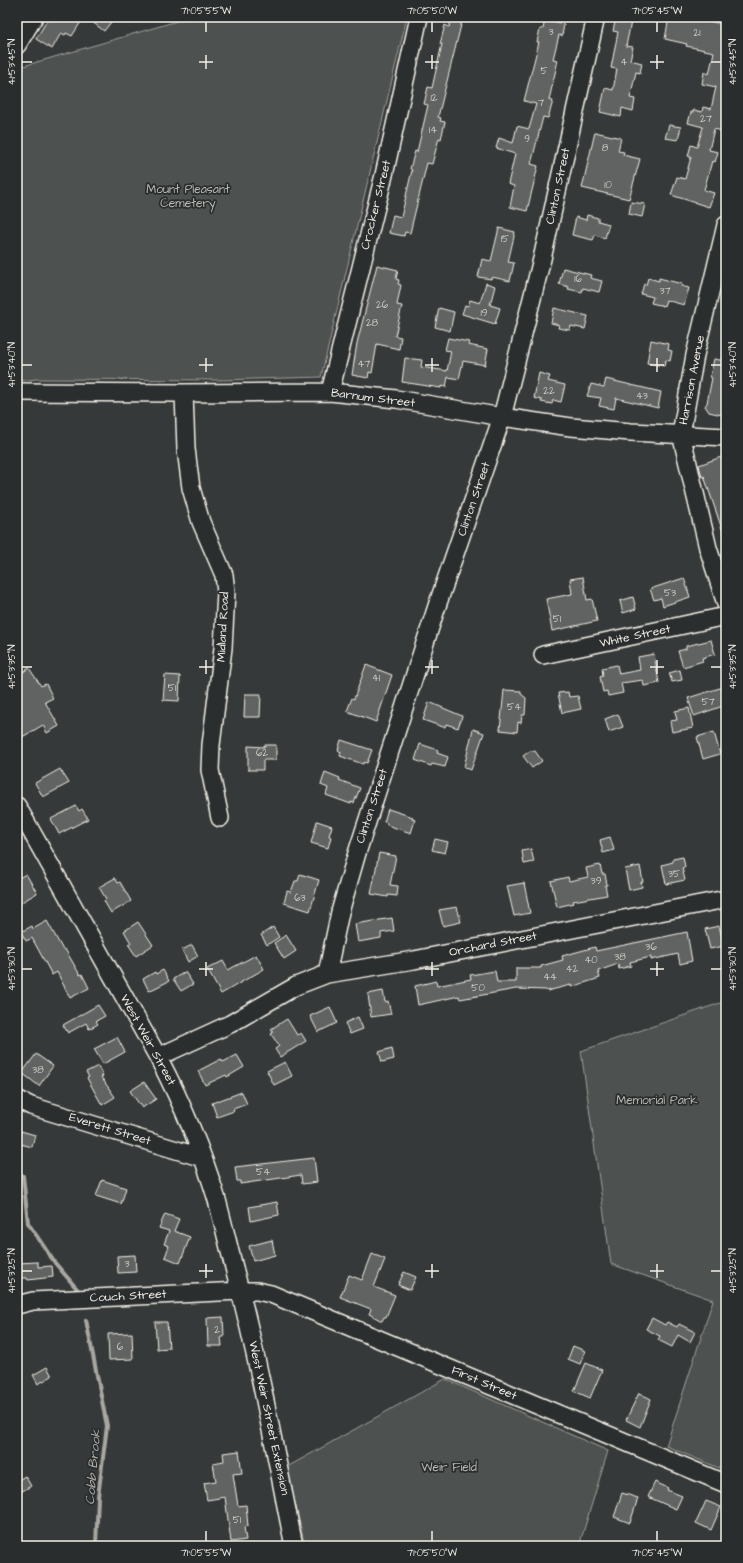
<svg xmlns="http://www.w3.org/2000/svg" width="743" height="1563" font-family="'Architects Daughter',sans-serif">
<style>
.green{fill:#4e514f;stroke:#a1a19c}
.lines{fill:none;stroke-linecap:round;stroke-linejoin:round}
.stream{stroke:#a8a7a1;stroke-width:4}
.building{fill:#616362;stroke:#f4f1e8}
.minor-casing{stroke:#f4f1e8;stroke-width:20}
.minor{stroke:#2a2d2e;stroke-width:17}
.ticks{fill:none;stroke:#f4f1e8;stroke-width:1.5}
.labels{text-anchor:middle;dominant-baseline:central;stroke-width:3.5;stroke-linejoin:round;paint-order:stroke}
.number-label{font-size:10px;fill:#cfcec6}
.street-label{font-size:12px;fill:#f4f1e8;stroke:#2a2d2e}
.park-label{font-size:12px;fill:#bab9b2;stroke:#2a2d2e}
.water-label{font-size:13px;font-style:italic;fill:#b4b3ad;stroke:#2a2d2e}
.neatline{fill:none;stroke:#f4f1e8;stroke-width:1.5}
.ticks-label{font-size:10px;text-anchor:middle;fill:#f4f1e8}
</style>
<rect width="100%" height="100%" fill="#363939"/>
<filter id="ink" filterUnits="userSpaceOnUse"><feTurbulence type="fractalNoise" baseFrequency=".025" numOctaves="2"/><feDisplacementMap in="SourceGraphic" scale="8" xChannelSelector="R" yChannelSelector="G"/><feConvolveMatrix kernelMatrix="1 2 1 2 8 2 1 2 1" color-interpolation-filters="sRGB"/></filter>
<g filter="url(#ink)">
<path class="green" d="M191,17H407L321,377L221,380L37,379L17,381V71L20,67Z
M726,1001V1471L666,1446L713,1300L611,1264L581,1051Z
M445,1379L608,1451L579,1546H305L287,1467Z"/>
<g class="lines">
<path class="stream" d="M17,1172L23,1176L28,1223L55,1263L78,1290
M86,1320L107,1426L98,1497L96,1546"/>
</g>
<path class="building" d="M49,17H84L72,36L66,33L65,35L61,33L52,49L36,39Z
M86,17H105L111,22L104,31Z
M452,17H463L438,117L441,118L440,121L445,122L441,139L439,138L432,164L427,163L410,233L405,232L404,236L389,233L393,215L401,217L403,209L412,170L410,169L415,151L417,152L428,105L424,104L428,87L432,88L442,44H440L445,25L449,27Z
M616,17H632L626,46L633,47L630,60L642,63L640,73L636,72L630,98L635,99L633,111L622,108L621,117L600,112L605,88L613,90L617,69L611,68L618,32L613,31Z
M669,17H691L726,25V116L722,131L714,129L709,150L718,152L715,162L712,161L704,190L714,193L709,207L671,195L677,177L685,179L691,157L688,156L691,145L697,147L703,127L688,123L691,112H693L694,110L702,112L703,107L711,109L716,87L702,84L704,72L709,74L714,52L686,46L687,44L665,39Z
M545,19L564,24L562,36L559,35L553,59L558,60L549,100L553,101L548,118L543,117L531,164L538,166L527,211L510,207L514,186L508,184L515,154L496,148L499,138L513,143L517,126L529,129L536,104L524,101L539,42H537L540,29H543Z
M669,125L681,127L678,140L665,138Z
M595,132L621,138L618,151L624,152L623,155L640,159L629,199L582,188Z
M631,202L645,204L642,217L629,214Z
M587,215L598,218V221L609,224L605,238L595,235L593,240L572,235L576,217L586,220Z
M499,228L515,232L508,262L514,263L510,281L492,277L491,279L478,277L482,259L491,261Z
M377,265L398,270L396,279L399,280L398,284L401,285L397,305L402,306L395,336L401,337L399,349L377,344L372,373L369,372L368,378L352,375L357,343Z
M563,268L591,275L590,278L602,281L599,292L583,288L582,292L568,289L569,287L559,284Z
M648,278L659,281V278L682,284L681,286L689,288L684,305L666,300L664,306L651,303L653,297L641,294L644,284L646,285Z
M486,283L495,286L490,305L500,308L495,324L462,314L465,305L468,306L470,300L480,303Z
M439,308L454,312L450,331L435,327Z
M554,308L588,316L585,329L571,326L570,330L558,328L559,325L551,323Z
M448,338L469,342L468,345L488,349L485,365L463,361L459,379L448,377L446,387L441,386V388L402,382L405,358L422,360L421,367L447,371L451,351L445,350Z
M651,340L669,344L668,350L672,351L670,361L666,360L664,366L647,363Z
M714,359L726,361V416L709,412L705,406L707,403L712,378L710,377Z
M539,373L550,376L548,381L565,385L561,402L553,400L552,404L541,402L542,400L534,398Z
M606,379L661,392L658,408L616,398L614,409L599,406L601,398L587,396L591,384L604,387Z
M724,456L726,463V535H724L704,476L702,477L699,465Z
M583,577L587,600L592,599L597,621L552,631L546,599L572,594L570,579Z
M684,578L690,597L663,606L661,598L654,600L650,589Z
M633,597L636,609L623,613L620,601Z
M711,640L715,654L702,658L703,661L683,667L678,651L686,649V646Z
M654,654L659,683L644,686L643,680L621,683L623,693L608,696L607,691L603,692L600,677L603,676L602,668L617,665L619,674L640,670L638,657Z
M366,665L392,675L376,722L347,711L352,698L354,699Z
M29,668L41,686L46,684L53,698L45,702L59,726L47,733L43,725L17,740V676Z
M680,670L682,680L672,682L669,673Z
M165,675L180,676L179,701L163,700Z
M723,687L726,695V705L694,716L688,698Z
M504,690L521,691V694L526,698L525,715H522L521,723L518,722L517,732L500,730Z
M568,692L569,697L578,696L581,709L562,713L558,693Z
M245,694H261L260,717H244Z
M429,702L462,716L458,728L446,724L445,727H443L423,720Z
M689,708L693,728L672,732L670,721L677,720L675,711Z
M618,714L623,727L609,732L605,719Z
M473,729L484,733L471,770L464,767Z
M714,732L720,754L703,759L697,737Z
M341,740L372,750L367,763L364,762L363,764L340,756L341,752L338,750Z
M420,744L438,750L437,753L448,757L445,767L432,764L431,766L415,760Z
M264,745H276V760H263V770H248V746L264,747Z
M530,751H535L542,761L532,768L523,756Z
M60,769L69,783L43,797L35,783Z
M325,772L340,778L339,780L360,788L354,803L351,802V804L326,795L328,788L321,785Z
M76,806L79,811L82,809L88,819L59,834L51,819Z
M388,809L413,817L412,819L415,820L411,833L387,825V823L384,822Z
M317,821L332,826L329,836L331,837L328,848L311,843Z
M610,837L614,850L603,853L600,840Z
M435,839L448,842L445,853L432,850Z
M531,849L534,862L524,864L522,851Z
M379,853L396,856L390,885L398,886L397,896L388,895V897L371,894Z
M683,857L685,867L682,868L685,880L666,884L662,865L673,862V859Z
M600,865L602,874H605L607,885H605L607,895L573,901L574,903L557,907L551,881L568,877L569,881L588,877L586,868Z
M640,866L643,882H641L642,887L629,890L625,869Z
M26,874L37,893L17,905V879Z
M300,874L319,880L310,911L284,903L287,891L291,892L295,881H298Z
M115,878L118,883L120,882L131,901L111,913L104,901L106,899L99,887Z
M524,883L530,913L514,916L507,886Z
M457,907L461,922L443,926L439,910Z
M392,918L394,931L381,933V938L358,942L355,924Z
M47,921L63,950L65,949L80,975L82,974L89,988L70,998L57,972L52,975L32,938L26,941L21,932L32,926L33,929Z
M138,922L153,945L136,956L128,944L131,943L124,931Z
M719,926L724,946L710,949L705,929Z
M273,927L279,937L267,945L261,935Z
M687,932L692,961L680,964L678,954L651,960V957L630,962L631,966L619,969L618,964L598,971L600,978L571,987V985L547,991L546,990L516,989L460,999L459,996L418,1005L415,986L436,981L437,986L471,979L470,975L495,971L497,982H516V968H541V966L563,960L562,956L595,947L596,951Z
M286,935L296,951L284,959L274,943Z
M192,945L198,956L188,962L182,950Z
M256,955L264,969L221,994L207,969L223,961L228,970Z
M163,970L169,981L149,991L143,979L155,972L156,974Z
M185,972L193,984L181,991L173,979Z
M383,991L385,1002L388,1001L391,1014L371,1017L368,994Z
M98,1005L105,1016L96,1021L98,1024L89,1029L86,1023L68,1033L63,1025Z
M330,1007L337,1023L318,1032L310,1016Z
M358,1017L363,1029L350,1034L345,1023Z
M287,1019L297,1035L301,1033L306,1041L280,1057L275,1049L279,1046L271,1034L273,1033L271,1029Z
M117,1037L125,1052L103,1064L94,1049Z
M392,1048L394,1059L382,1062L379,1052Z
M36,1054L53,1066L39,1086L22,1073Z
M237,1055L244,1067L227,1077L226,1075L205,1085L198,1071L221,1059L223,1062Z
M285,1062L292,1076L274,1085L267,1071Z
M98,1066L103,1076L101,1077L115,1097L102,1105L87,1078L89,1077L86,1072Z
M144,1082L156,1099L142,1108L130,1091Z
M242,1092L247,1104L233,1109L234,1111L217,1117L212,1103Z
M21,1131L35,1135L32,1147L17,1143Z
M314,1158L317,1182L302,1184L301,1175L240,1184V1181H237L235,1167Z
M102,1180L126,1188L121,1204L96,1196Z
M277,1202L279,1215L251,1221L249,1207Z
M165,1214L179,1219L174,1231L190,1237L180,1263L165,1257L169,1246L164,1244L169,1231L159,1228Z
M272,1240L275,1255L253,1261L249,1246Z
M372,1254L385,1259L374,1287L395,1295L386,1317H384L382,1321L369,1314L371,1309L340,1297L349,1275L362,1280Z
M135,1255L136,1272L118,1273L117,1256Z
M38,1262V1267L52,1266L53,1277L28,1280L27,1278H17V1263Z
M404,1272L416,1277L410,1290L398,1285Z
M223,1317L224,1337H221L222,1346H208L207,1318Z
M652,1318L665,1325L667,1322L677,1327L679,1324L695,1332L690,1342L678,1335L672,1347L658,1340L660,1336L646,1329Z
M155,1322H167L169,1348L157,1349Z
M132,1333L133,1359L109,1360L108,1334Z
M573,1346L585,1351L580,1364L568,1359Z
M586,1363L602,1370L590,1398L574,1391Z
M47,1367L52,1376L38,1384L33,1375Z
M639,1393L651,1399L640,1427L626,1420Z
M239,1451L242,1473L233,1474L238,1506L246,1505L248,1526L244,1527L246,1540L231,1542L225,1497L207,1500L204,1483L216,1481L213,1463L224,1461L223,1453Z
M25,1476L31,1486L17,1494V1481Z
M655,1482L668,1488L667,1490L682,1496L676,1509L648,1497Z
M622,1493L638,1498L630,1523L614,1517Z
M706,1501L721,1507L711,1530L696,1523Z"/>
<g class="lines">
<g class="minor-casing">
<path id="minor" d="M17,45L34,17
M726,225L695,355L681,434L708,548L726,604
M17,392L184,393L330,392L396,399L502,417L571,427L631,432L726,437
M330,392L384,175L419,17
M184,393L186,449L191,488L201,522L224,575L226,592L223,648L211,745L210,770L220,818
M543,655L726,616
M17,806L158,1057C182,1103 202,1150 217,1200C224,1226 230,1253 237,1279C260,1367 276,1457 294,1546
M327,974L340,912L357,853L437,606L502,417L542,259L596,17
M158,1057L230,1024L296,986L327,974L414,960L726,899
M17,1099L31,1106L203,1158
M17,1305L33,1301L240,1291H257L271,1294L726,1484"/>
</g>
<use href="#minor" class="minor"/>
</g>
</g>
<path class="ticks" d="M206,22V32M432,22V32M657,22V32M206,55V69M432,55V69M657,55V69M22,62H32M199,62H213M425,62H439M650,62H664M711,62H721M206,358V372M432,358V372M657,358V372M22,365H32M199,365H213M425,365H439M650,365H664M711,365H721M206,660V674M432,660V674M657,660V674M22,667H32M199,667H213M425,667H439M650,667H664M711,667H721M206,962V976M432,962V976M657,962V976M22,969H32M199,969H213M425,969H439M650,969H664M711,969H721M206,1264V1278M432,1264V1278M657,1264V1278M22,1271H32M199,1271H213M425,1271H439M650,1271H664M711,1271H721M206,1531V1541M432,1531V1541M657,1531V1541"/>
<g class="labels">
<g class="number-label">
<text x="551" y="32">3</text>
<text x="697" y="33">21</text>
<text x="624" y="62">4</text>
<text x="544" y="71">5</text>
<text x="434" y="98">12</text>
<text x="541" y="103">7</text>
<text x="706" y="119">27</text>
<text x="433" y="130">14</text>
<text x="527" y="139">9</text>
<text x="605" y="148">8</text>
<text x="608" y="185">10</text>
<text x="505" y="239">15</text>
<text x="578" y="279">16</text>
<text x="665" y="291">37</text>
<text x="382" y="305">26</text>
<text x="484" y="313">19</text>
<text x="372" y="323">28</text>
<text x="364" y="364">47</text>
<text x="549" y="391">22</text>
<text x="642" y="396">43</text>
<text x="670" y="593">53</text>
<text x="557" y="619">51</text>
<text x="376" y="678">41</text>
<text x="172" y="688">51</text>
<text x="708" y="702">57</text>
<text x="514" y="707">54</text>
<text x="262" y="753">62</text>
<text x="674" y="874">35</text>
<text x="596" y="881">39</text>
<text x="300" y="898">63</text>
<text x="651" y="947">36</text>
<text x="620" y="957">38</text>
<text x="591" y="960">40</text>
<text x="572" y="969">42</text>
<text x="550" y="977">44</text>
<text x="478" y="988">50</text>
<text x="38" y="1070">38</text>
<text x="263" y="1172">54</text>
<text x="127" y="1264">3</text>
<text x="217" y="1330">2</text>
<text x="120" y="1347">6</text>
<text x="237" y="1520">51</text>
</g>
<g class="street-label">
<text transform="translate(558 186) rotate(-78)">Clinton Street</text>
<text transform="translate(376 205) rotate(-76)">Crocker Street</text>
<text transform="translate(692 380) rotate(-79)">Harrison Avenue</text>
<text transform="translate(373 398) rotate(7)">Barnum Street</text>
<text transform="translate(474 499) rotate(-71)">Clinton Street</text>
<text transform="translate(223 627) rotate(-87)">Midland Road</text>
<text transform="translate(635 636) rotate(-12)">White Street</text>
<text transform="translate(372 806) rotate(-72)">Clinton Street</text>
<text transform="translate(493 944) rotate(-11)">Orchard Street</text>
<text transform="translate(148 1040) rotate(61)">West Weir Street</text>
<text transform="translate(110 1129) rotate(17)">Everett Street</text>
<text transform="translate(128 1296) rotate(-3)">Couch Street</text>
<text transform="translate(484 1383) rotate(23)">First Street</text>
<text transform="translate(269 1418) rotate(78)">West Weir Street Extension</text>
</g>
<g class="park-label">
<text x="188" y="189">Mount Pleasant<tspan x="188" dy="14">Cemetery</tspan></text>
<text x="657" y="1100">Memorial Park</text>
<text x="449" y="1467">Weir Field</text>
</g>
<g class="water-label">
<text transform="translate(93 1467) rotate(-85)">Cobb Brook</text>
</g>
</g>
<rect width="743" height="1563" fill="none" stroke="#2a2d2e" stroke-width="44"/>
<rect x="22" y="22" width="699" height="1519" class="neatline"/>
<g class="ticks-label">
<text x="206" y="14">71°05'55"W</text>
<text x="432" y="14">71°05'50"W</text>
<text x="657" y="14">71°05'45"W</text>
<text transform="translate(11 62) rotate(-90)" y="4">41°53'45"N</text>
<text transform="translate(732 62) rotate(-90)" y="4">41°53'45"N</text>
<text transform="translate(11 365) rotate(-90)" y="4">41°53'40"N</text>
<text transform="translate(732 365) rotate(-90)" y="4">41°53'40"N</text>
<text transform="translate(11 667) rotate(-90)" y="4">41°53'35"N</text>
<text transform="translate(732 667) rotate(-90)" y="4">41°53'35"N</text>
<text transform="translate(11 969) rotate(-90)" y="4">41°53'30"N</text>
<text transform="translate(732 969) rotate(-90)" y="4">41°53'30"N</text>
<text transform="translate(11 1271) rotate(-90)" y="4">41°53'25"N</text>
<text transform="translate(732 1271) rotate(-90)" y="4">41°53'25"N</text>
<text x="206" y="1556">71°05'55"W</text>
<text x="432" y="1556">71°05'50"W</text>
<text x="657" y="1556">71°05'45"W</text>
</g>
</svg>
